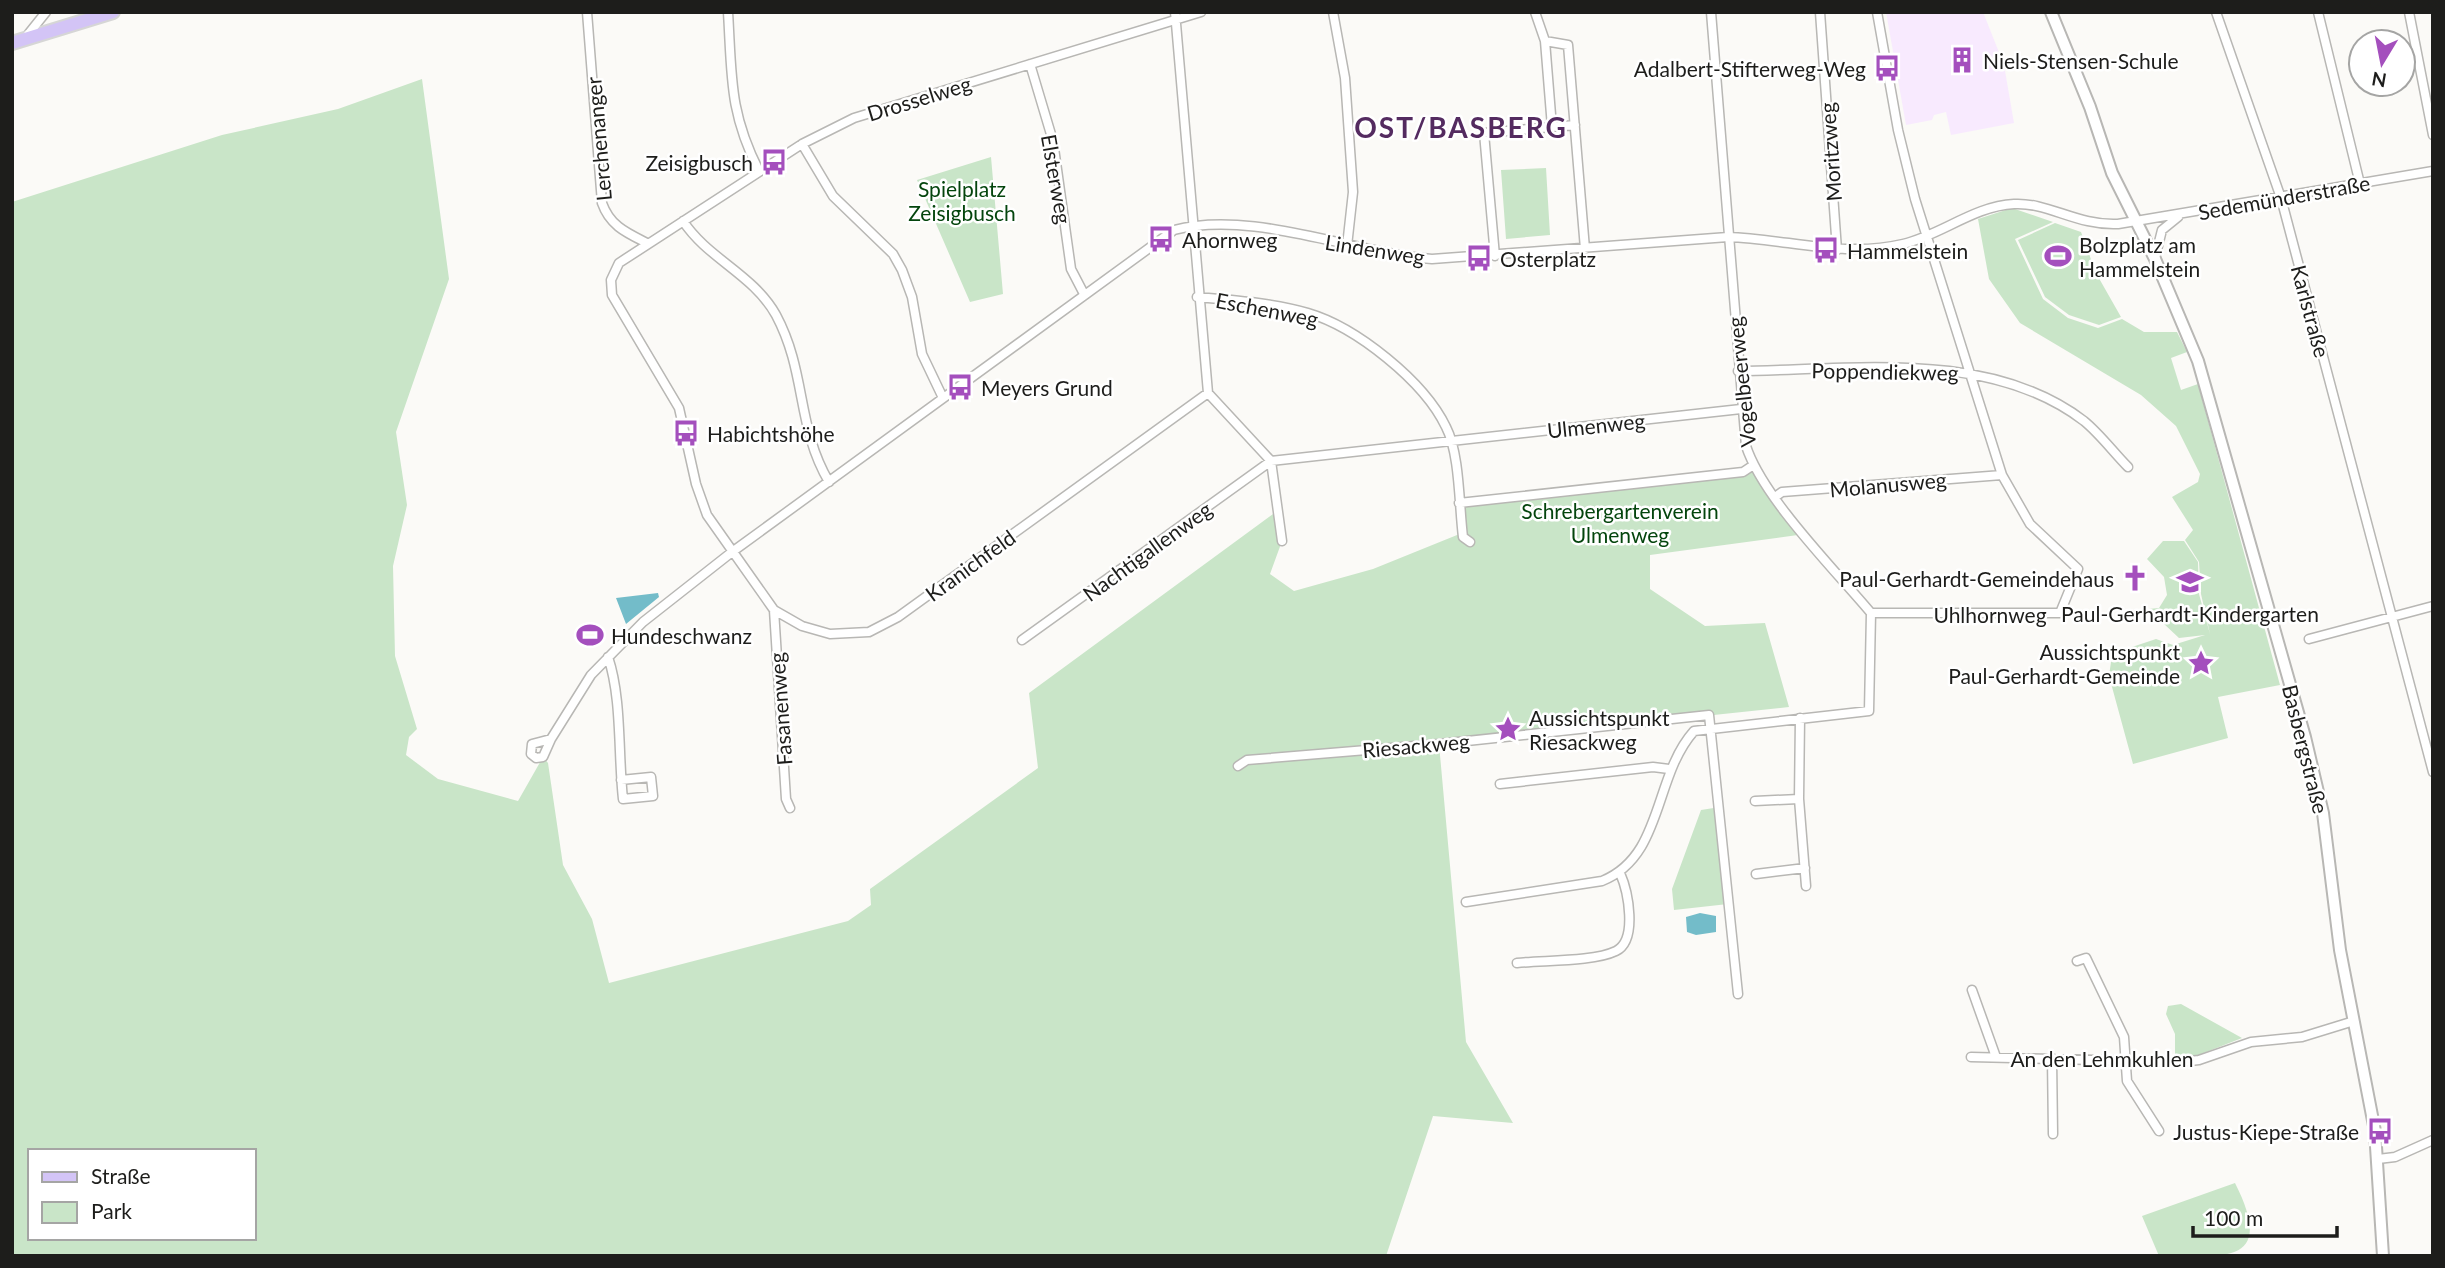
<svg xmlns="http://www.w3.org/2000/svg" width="2445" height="1268" font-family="Lato,sans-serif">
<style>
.education{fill:#f8eafe}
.green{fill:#c9e5c8;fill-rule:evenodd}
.water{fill:#73bcc9}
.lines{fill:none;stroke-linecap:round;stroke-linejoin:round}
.street-casing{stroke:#b8b7b4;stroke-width:11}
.secondary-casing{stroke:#b8b7b4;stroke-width:14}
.primary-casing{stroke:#d6d6d6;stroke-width:16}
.street{stroke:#fff;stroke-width:8}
.secondary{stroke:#fff;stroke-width:10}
.primary{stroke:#d3c4f6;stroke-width:12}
.labels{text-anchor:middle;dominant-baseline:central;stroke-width:5;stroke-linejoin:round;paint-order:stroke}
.poi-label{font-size:21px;fill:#1d1d1b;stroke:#fff;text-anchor:start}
.street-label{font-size:21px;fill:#1d1d1b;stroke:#fff}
.park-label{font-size:21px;fill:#04450d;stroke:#fff}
.district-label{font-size:28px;font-weight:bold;letter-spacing:2px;fill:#542b60;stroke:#fff}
</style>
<rect width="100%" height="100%" fill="#fbfaf7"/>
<path class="education" d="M1886,12H1983L2004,65L2014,123L1951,135L1946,112L1934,115L1932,120L1906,125Z"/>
<path class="green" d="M422,79L449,279L396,432L407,505L393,566L395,656L417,729L409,737L406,755L438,779L518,801L543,757L548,763L563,865L592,919L609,983L848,921L871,905L870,889L1038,768L1029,693L1280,509L1282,541L1270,574L1294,591L1373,569L1462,533L1459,503L1743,472L1752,466L1805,534L1650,555V589L1705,626L1765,623L1789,707L1439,744L1466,1042L1513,1123L1433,1116L1386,1256H12V202L222,135L338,109ZM30,1151H254V1238H30Z
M991,157L1003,294L970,302L917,180Z
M1546,168L1550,235L1506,239L1501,170Z
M2012,208L2053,222L2015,239L2043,299L2068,318L2098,328L2122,319L2144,332H2177L2187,352L2171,358L2181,390L2198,384L2280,685L2218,697L2228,738L2133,764L2109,676L2111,662L2129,648L2156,639L2173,645L2205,635L2179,638L2148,609L2159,608L2167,595L2164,577L2147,559L2163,541H2184L2198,562L2199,594L2210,634L2201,594L2199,562L2185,540L2193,530L2172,497L2198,482L2200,474L2176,426L2141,395L2020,323L1989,279L1978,219Z
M2055,223L2081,232L2096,273L2121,317L2099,325L2069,315L2045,297L2018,240Z
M1720,807L1728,904L1674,910L1672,889L1701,810Z
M2181,1004L2242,1038L2196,1056L2175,1058V1034L2166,1014L2168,1006Z
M2235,1183C2278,1268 2220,1256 2159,1256L2142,1216Z"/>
<path class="water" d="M658,593L659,597L626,624L616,598Z
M1700,913L1716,916V932L1696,935L1687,932L1686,917Z"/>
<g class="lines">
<g class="street-casing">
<path id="street" d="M587,12L602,203C610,226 627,233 647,243
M728,12C732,77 729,112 759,171
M1175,12L1208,393L1271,461L1282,541
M1201,12L854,118L802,144L619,263L611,280L612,295L679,408L696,484L707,515L774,610L802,626L830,634L869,632L898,617L1208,393
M1333,12L1345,78L1353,192L1347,246
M1535,12L1545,41L1552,127L1575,125
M1820,12L1837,250
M2216,12L2281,198L2433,772
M2318,12L2360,184
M2409,12L2433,135
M26,37L46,12
M1545,41L1568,45L1585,249
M1030,64L1053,141L1071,269L1084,294
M802,144L833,196L893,254L902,270L912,297L922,354L943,398
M683,221C708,259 753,274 776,315C807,373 796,426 829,482
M1495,256L1484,133L1552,127
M2155,258L2162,230L2178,217
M1197,297C1234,300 1273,303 1308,313C1356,327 1424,381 1446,427C1460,454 1459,506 1463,537L1470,542
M1738,371C1850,370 1989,348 2084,421C2100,434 2114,453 2128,467
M1775,497L1782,492L2002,475
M1459,503L1743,472L1752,466
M774,610L786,799L790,808
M1871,613H2060L2078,569L2030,524L2002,475L1915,199L1898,130L1877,12
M2309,639L2433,606
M1022,640L1271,461L1741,409
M608,657C622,698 618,754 623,799L653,796L651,777L621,780
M1800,718L1799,799L1806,886
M551,739L543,757L536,758L531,754L532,744L551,739L591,675L643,622L732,552L1174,230C1252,209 1352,253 1432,259L1728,237C1788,239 1843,258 1903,244C1941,235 1974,206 2014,204C2048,202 2077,226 2118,224L2433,171
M1238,766L1247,760L1439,744L1709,715L1738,994
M1500,784L1653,767L1669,769
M1755,801L1799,799
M1756,874L1805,868
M1466,902L1602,881C1664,856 1653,777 1694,731L1869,711L1871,613C1835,570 1763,498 1746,446L1711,12
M2077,961L2086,958L2124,1037L2127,1081L2159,1131
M1517,963C1544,960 1593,962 1616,951C1638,940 1628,891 1620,873
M1972,990L1996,1057
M1971,1057L2181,1062L2199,1060L2251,1042L2302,1037L2354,1021
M2052,1058L2053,1134
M2378,1159L2395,1157L2433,1140"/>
</g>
<g class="secondary-casing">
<path id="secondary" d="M2051,12L2090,107L2112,173L2155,259L2198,361L2305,737L2323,813L2340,950L2375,1131L2383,1256"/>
</g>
<g class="primary-casing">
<path id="primary" d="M12,43L113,12"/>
</g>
<use href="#street" class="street"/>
<use href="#secondary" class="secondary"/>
<use href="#primary" class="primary"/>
</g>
<defs>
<g id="building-bare" transform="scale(2.1)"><path d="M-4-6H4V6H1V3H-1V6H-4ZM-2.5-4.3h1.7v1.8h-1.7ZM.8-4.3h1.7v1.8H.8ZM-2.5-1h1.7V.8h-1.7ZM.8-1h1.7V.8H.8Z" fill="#a44fbd" stroke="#fff" stroke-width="2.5" paint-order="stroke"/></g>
<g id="bus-bare" transform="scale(2.1)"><path d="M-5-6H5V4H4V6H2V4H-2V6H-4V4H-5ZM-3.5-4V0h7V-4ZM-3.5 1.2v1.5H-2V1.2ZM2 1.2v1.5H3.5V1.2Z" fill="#a44fbd" stroke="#fff" stroke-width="2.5" paint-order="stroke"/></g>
<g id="stadium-bare" transform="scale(2.1)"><path d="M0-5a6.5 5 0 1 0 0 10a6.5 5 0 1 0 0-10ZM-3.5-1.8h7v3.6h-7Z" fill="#a44fbd" stroke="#fff" stroke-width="2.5" paint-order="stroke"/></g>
<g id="church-bare" transform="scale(2.1)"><path d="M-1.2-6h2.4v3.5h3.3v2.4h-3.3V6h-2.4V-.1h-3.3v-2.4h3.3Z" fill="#a44fbd" stroke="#fff" stroke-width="2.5" paint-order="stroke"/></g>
<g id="school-bare" transform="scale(2.1)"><path d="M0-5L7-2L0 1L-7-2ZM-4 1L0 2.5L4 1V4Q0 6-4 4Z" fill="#a44fbd" stroke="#fff" stroke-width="2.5" paint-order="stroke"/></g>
<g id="sight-bare" transform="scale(2.1)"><path d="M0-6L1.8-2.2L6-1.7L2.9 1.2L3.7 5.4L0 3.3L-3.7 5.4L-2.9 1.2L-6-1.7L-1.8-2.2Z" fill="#a44fbd" stroke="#fff" stroke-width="2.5" paint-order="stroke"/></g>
</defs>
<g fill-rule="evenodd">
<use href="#building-bare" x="1962" y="60"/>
<use href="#bus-bare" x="1887" y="68"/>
<use href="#bus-bare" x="774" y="162"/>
<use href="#bus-bare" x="1161" y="239"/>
<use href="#bus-bare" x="1826" y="250"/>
<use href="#stadium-bare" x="2058" y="256"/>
<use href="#bus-bare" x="1479" y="258"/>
<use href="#bus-bare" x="960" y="387"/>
<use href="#bus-bare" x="686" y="433"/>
<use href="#church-bare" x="2135" y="578"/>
<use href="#school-bare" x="2190" y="582"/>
<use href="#stadium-bare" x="590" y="635"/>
<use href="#sight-bare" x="2201" y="663"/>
<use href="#sight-bare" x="1508" y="729"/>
<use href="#bus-bare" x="2380" y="1131"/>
</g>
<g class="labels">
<g class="poi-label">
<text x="1983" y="60">Niels-Stensen-Schule</text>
<text x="1866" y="68" text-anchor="end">Adalbert-Stifterweg-Weg</text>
<text x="753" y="162" text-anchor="end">Zeisigbusch</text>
<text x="1182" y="239">Ahornweg</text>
<text x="2079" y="244">Bolzplatz am<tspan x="2079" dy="24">Hammelstein</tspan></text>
<text x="1847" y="250">Hammelstein</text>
<text x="1500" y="258">Osterplatz</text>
<text x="981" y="387">Meyers Grund</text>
<text x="707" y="433">Habichtshöhe</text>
<text x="2114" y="578" text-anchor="end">Paul-Gerhardt-Gemeindehaus</text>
<text x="2190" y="613" text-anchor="middle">Paul-Gerhardt-Kindergarten</text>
<text x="611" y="635">Hundeschwanz</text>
<text x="2180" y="651" text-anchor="end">Aussichtspunkt<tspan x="2180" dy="24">Paul-Gerhardt-Gemeinde</tspan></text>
<text x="1529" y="717">Aussichtspunkt<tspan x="1529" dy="24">Riesackweg</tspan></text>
<text x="2359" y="1131" text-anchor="end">Justus-Kiepe-Straße</text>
</g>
<g class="street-label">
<text transform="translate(919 98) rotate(-17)">Drosselweg</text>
<text transform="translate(598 139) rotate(-95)">Lerchenanger</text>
<text transform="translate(1830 152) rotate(-94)">Moritzweg</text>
<text transform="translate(1057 179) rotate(80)">Elsterweg</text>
<text transform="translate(2284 197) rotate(-10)">Sedemünderstraße</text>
<text transform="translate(1375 249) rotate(9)">Lindenweg</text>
<text transform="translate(1267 309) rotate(11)">Eschenweg</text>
<text transform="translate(2311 311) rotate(75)">Karlstraße</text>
<text transform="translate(1885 371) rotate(1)">Poppendiekweg</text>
<text transform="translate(1741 382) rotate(-96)">Vogelbeerweg</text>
<text transform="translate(1596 425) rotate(-6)">Ulmenweg</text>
<text transform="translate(1888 484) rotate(-5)">Molanusweg</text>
<text transform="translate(1147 551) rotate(-36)">Nachtigallenweg</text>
<text transform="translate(970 565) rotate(-36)">Kranichfeld</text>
<text x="1990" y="614">Uhlhornweg</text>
<text transform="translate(780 709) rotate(-94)">Fasanenweg</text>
<text transform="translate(1416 745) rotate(-5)">Riesackweg</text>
<text transform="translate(2306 749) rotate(76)">Basbergstraße</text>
<text x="2102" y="1058">An den Lehmkuhlen</text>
</g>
<g class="park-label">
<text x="962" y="188">Spielplatz<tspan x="962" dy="24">Zeisigbusch</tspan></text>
<text x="1620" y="510">Schrebergartenverein<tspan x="1620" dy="24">Ulmenweg</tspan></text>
</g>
<g class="district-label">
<text x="1461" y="127">OST/BASBERG</text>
</g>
</g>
<rect width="2445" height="1268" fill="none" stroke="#1d1d1b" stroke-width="28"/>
<rect x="28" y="1149" width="228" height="91" fill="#ffffff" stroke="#a5a5a4" stroke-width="2"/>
<rect x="42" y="1172" width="35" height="10" fill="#d3c4f6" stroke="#a5a5a4" stroke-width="2"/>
<text x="91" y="1184" font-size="21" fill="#1d1d1b">Straße</text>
<rect x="42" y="1202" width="35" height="21" fill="#c9e5c8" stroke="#a5a5a4" stroke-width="2"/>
<text x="91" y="1219" font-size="21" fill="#1d1d1b">Park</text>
<g transform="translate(2382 63) rotate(190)"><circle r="33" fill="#ffffff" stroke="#a5a5a4" stroke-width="2"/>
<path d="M0-5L12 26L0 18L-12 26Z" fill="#a44fbd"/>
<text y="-10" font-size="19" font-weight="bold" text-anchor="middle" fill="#1d1d1b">N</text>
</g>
<path d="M2193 1226v10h144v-10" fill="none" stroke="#1d1d1b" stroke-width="3.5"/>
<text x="2204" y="1226" font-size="21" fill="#1d1d1b" stroke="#ffffff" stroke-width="5" paint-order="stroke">100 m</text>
</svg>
